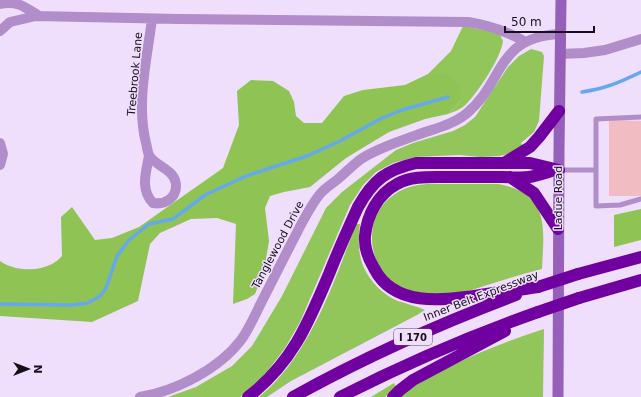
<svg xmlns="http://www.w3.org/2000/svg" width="641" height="397" font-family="'DejaVu Sans',sans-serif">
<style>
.green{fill:#92c55a}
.forest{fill:#8fc454}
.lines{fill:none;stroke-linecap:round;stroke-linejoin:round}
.stream{stroke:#65a8ee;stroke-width:3.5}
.building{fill:#f1bcc2}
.service{stroke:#b18dca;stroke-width:5}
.minor{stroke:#b18dca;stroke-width:10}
.secondary{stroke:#965fba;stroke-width:11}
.motorway{stroke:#7100a1;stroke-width:12}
.motorway-bridge{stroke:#7100a1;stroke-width:12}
.labels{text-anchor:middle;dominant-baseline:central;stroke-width:3;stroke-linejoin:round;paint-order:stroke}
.shield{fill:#efdefc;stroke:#574d5e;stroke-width:1}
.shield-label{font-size:10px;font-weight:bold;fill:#160f1b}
.street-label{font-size:11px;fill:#160f1b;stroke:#efdefc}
</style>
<rect width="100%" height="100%" fill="#efdefc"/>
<path class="green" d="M463,26L488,31L500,35L503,41C501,58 476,96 463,107C459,110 453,112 448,114L461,100L428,74L451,51Z
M531,49L542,52L544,56L539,121L534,132L521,143L523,146L510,154L498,156L481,157L459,155L415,157L393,163L376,172L363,185L350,205L300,322L285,348L266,373L240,397H168L196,387L232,366L252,346L282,296L326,208L342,192L396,150L413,143L453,131L465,125L475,117L508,67L519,56Z
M427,184H498C550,193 544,227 542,269C523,274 503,280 484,286C472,290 458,295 446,295C436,295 425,294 415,292C369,284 356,219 395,194C405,187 416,185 427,184Z
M356,224H360C359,234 358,244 360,255C363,274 380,294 398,301C407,304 416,306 425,310L417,315L291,381L267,397H259C309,357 334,283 356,224Z
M544,329L543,397H399L402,394C446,365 494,345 544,329Z
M394,383L396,387L385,397H371Z"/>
<path class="forest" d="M446,73L459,86L461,100L448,114L425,119L389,132L346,158L310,187L284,192L270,196L265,208L269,241L264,271L255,294L247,299L233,304L236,224L217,218L191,219L160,233L150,244L138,301L92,322L0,316V261C14,271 37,272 52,264C56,262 59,259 62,256L61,217L72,207L95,240L112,238L139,227L223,168L239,125L237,91L251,80L273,81L289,91L294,102L296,116L304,123H322L344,96L363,90L405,85L428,74Z
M641,209V240L614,247V215Z"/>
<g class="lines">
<path class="stream" d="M582,92C605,89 620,82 641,72
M0,304L71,305L88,303L100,296L106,288L117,256L129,240L149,224L173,219L205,195L246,176L307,156L338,142L382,118L402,110L448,97"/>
</g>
<path class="building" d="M609,120L641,121V196H609Z"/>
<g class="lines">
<path class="service" d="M641,117L596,119V206L620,205L641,199
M559,170H596"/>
<path class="minor" d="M0,4C17,0 25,7 39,16
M0,31L10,22L36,16L179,19L468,22C488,25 508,32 526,42
M560,54L584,53L605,50L641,39
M0,143L3,154L0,165
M149,156C146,172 140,190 153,203C165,205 176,198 176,186C176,169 154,166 149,155C147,151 147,146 146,143C136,103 147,59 152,19
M140,397C176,391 219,369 241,340C249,329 255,315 261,303C271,283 281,264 291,244C300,227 308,209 320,194C325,188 332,184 338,179C346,172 353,165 361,159C378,148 398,142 417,135C433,129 452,125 466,114C505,82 495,37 560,34"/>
<path class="secondary" d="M558,397L559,150L561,0"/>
<path class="motorway" d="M504,163L530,147L539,137L559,111
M510,177L534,193L558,229
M578,274L641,257
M538,287C519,290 500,292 480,295C444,300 394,308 374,268C368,258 364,248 365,236C367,215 378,194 397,184C411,176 429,177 444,177C464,177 483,177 502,177C511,177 521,178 529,177C538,176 547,172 556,170
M579,298L641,280
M248,397C292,363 308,324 329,274C338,251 348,229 358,207C373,180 386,170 416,163H530L559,170
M293,397C365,357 439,324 516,295
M340,397C405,364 470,336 538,312
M393,397L400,390L413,380L505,331"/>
<path class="motorway-bridge" d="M538,287L578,274
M538,312L579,298"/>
</g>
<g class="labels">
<rect class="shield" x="394" y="329" width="38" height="16" rx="3"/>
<g class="shield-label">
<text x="413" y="337">I 170</text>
</g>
<g class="street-label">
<text transform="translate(135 74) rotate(-85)">Treebrook Lane</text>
<text transform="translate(558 198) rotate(-90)">Ladue Road</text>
<text transform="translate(278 245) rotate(-62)">Tanglewood Drive</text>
<text transform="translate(481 296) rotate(-21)">Inner Belt Expressway</text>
</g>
</g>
<g transform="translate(28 369) rotate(90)" stroke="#efdefc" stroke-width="3" paint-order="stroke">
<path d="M0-3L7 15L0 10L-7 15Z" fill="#160f1b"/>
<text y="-6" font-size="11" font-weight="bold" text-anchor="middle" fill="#160f1b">N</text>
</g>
<path d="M505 26v6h89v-6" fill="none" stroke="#160f1b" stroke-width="2"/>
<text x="511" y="26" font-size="12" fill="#160f1b" stroke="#efdefc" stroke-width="3" paint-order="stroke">50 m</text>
</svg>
